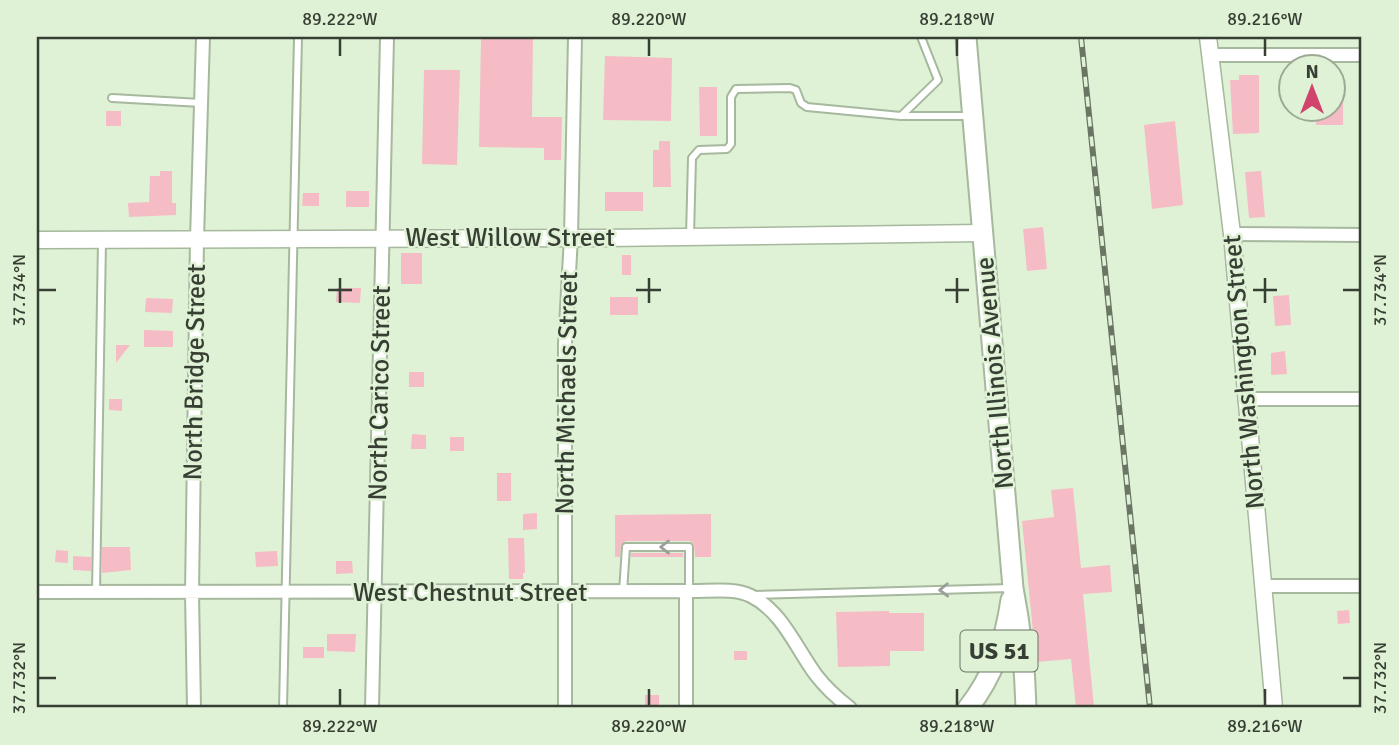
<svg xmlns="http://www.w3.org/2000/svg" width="1399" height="745" font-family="Signika,sans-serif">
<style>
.building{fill:#f5bcc5}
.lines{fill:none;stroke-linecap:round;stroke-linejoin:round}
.service-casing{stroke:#a6b89d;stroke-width:10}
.minor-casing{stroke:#a6b89d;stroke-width:16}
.tertiary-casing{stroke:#a6b89d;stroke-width:19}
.primary-casing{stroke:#a6b89d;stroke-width:23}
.service{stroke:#fff;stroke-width:6}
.minor{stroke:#fff;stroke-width:12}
.tertiary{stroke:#fff;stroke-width:16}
.primary{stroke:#fff;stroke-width:19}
.rail-casing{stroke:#6a7564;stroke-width:6}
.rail{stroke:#e0f2d6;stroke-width:3.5;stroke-dasharray:10;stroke-linecap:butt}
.oneway{stroke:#9b9e99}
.ticks{fill:none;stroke:#373e33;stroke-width:2.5}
.labels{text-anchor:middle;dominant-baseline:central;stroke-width:5;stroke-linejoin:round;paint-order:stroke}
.shield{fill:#e0f2d6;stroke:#6a7464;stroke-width:2}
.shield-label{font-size:24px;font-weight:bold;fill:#373e33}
.street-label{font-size:26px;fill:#373e33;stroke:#e0f2d6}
.neatline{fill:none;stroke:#373e33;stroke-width:2.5}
.ticks-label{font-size:18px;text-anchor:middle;fill:#373e33}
</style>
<rect width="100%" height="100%" fill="#e0f2d6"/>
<path class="building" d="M481,37H533L532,117H562L561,160H544V148L479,147Z
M605,56L672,58L671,121L603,120Z
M424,70H460L457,165L422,164Z
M1239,75H1259V133L1233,134L1230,80H1239Z
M699,87H717V136H700Z
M1333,87H1343V125H1316V108H1333Z
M106,111H121V126H106Z
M1175,121L1183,205L1152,209L1144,125Z
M659,141H670L671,187H653V150H659Z
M160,171H172V203H176V215L129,217L128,203L149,202L150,176H160Z
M1261,171L1265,217L1249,218L1245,172Z
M346,191H369V207H346Z
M605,192H643V211H605Z
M303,193H319V206H302Z
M1043,227L1047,269L1027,271L1023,229Z
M401,253H422V284H401Z
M622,255H631V275H622Z
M337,288H361L360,303L336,302Z
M1289,295L1291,325L1275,326L1273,296Z
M610,297H638V315H610Z
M146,298L173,299L172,313L145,312Z
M144,330L173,331V347H144Z
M116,345H130L116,363Z
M1285,351L1287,374L1271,375V353Z
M409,372H424V387H409Z
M109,399H122V411L109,410Z
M412,434L426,435V449H411Z
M450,437H464V451H450Z
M497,473H511V501H497Z
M1073,488L1081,568L1110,565L1112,592L1083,594L1094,707L1085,708H1076L1071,659L1036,662L1022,521L1054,517L1051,490Z
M537,513V529L523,530V514Z
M711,514V557H695L694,545L690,541H626L621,545L620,557H615V515Z
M508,538H524L525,573H523V579H509Z
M102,547H130L131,570L102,573Z
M56,550L68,551V563L55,562Z
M277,551L278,566L256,567L255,552Z
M631,553H683V557H631Z
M73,556L91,557V571L73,570Z
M336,561H352L353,573L336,574Z
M1349,610L1350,623L1338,624L1337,611Z
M889,611V613H924V651H890V666L838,667L836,612Z
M327,634H356L355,652L327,651Z
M303,647H324V658H303Z
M734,651H747V660H734Z
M645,695H659V708H645Z"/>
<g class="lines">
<g class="service-casing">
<path id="service" d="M112,98L201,103
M901,116L938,80L921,37
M690,236L692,158L699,150L727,149L731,144V97L736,89L790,88L796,90L801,103L807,107L901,116H968
M96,592L102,241
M623,592L626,547H689V592
M752,595L1011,588
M283,708L298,37"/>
</g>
<g class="minor-casing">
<path id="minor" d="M1211,55H1362
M1232,234L1362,235
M1245,399H1362
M1262,586H1362
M37,592L686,591C706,592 733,587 751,596C782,611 796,648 816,675C826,688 837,698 850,708
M194,708L192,593L197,239L203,37
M372,708L387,37
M565,708V344L571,237L575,37
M686,708V591"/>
</g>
<g class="tertiary-casing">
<path id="tertiary" d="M1208,37L1232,234L1274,708
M37,240L605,238L982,233"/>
</g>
<g class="primary-casing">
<path id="primary" d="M966,37L1013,588C1021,629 1025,667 1026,708
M968,708C994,675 1005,640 1011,600"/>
</g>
<use href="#service" class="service"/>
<use href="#minor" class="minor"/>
<use href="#tertiary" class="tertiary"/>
<use href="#primary" class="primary"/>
<g class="rail-casing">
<path id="rail" d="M1081,37L1150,708"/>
</g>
<use href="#rail" class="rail"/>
</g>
<defs><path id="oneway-chevron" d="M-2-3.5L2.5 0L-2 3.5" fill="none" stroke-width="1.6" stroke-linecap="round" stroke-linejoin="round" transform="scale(1.75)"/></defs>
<g class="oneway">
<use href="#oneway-chevron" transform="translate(665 547) rotate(180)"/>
<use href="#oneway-chevron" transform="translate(944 590) rotate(178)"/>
</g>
<path class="ticks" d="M340,38V56M649,38V56M957,38V56M1265,38V56M340,278V303M649,278V303M957,278V303M1265,278V303M38,290H56M328,290H352M636,290H661M945,290H969M1253,290H1277M1343,290H1360M38,678H56M1343,678H1360M340,689V706M649,689V706M957,689V706M1265,689V706"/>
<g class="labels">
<rect class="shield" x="960.5" y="630.5" width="77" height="41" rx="5"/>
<g class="shield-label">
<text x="999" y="651">US 51</text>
</g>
<g class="street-label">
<text x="510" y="238">West Willow Street</text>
<text transform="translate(195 372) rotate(-89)">North Bridge Street</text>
<text transform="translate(1244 372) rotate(-95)">North Washington Street</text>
<text transform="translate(995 373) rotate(-95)">North Illinois Avenue</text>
<text transform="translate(380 393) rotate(-89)">North Carico Street</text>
<text transform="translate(567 393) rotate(-89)">North Michaels Street</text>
<text x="470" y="593">West Chestnut Street</text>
</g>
</g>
<rect width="1399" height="745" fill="none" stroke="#e0f2d6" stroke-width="77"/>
<g transform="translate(1312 88)"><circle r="33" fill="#e0f2d6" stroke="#9caa95" stroke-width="2"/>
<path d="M0-5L12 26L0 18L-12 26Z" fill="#d2436b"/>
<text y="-10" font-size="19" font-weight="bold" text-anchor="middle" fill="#373e33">N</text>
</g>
<rect x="38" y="38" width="1322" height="668" class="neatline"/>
<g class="ticks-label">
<text x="340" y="25">89.222°W</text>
<text x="649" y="25">89.220°W</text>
<text x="957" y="25">89.218°W</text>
<text x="1265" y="25">89.216°W</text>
<text transform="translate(19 290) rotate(-90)" y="6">37.734°N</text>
<text transform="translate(1380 290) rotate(-90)" y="6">37.734°N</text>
<text transform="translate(19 678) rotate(-90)" y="6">37.732°N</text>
<text transform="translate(1380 678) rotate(-90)" y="6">37.732°N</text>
<text x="340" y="732">89.222°W</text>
<text x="649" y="732">89.220°W</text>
<text x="957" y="732">89.218°W</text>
<text x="1265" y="732">89.216°W</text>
</g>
</svg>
